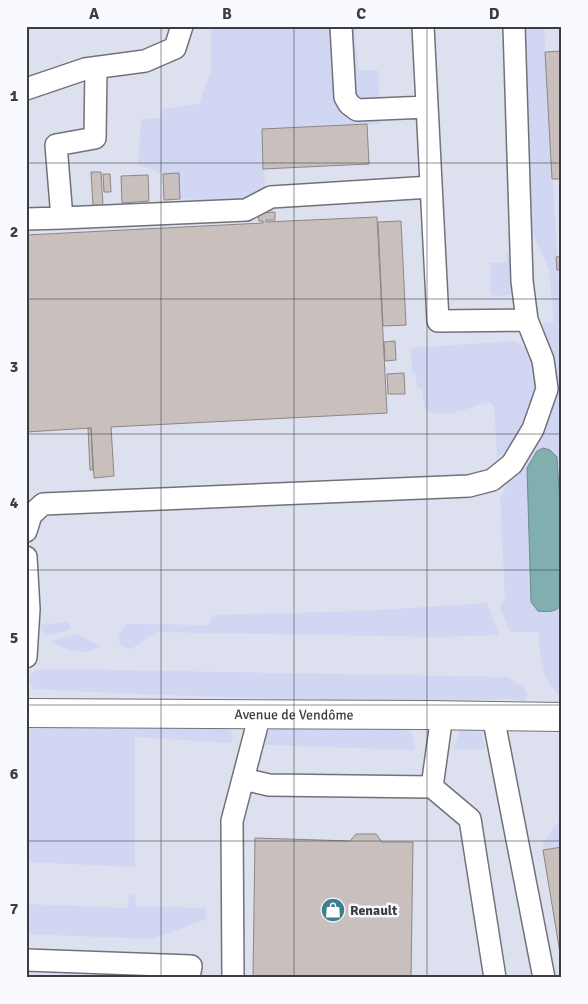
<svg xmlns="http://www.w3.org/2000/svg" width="588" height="1004" font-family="Signika,sans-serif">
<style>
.built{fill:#dde0ef}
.green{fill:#d1d6f3}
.water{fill:#81aeaf;stroke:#6c8c8e}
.building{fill:#c9c0be;stroke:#8e8584}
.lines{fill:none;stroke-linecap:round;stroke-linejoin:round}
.minor-casing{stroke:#717279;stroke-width:24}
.major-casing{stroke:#717279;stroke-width:30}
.minor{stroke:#fff;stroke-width:21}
.major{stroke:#fff;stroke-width:28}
.grid{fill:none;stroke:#3c3d40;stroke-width:1;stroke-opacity:0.55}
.labels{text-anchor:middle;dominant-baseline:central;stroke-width:5;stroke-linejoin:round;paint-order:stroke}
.street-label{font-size:14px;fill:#3c3d40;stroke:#f9faff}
.poi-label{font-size:14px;font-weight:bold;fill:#3c3d40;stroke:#f9faff;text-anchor:start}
.neatline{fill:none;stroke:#3c3d40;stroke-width:2}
.grid-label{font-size:16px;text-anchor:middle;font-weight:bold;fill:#3c3d40}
</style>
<rect width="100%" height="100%" fill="#ebedf5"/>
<path class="built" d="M26,26H562V978H26Z"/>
<path class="green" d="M211,26H330L333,83H339L341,99L382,114L381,124L262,129L265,187L260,195L243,201L180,199L178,173L163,174L138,164L141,119L161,118V109L199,104L211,71Z
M350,26H355L358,70H378L380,104L356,102Z
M521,26H544L562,340V697C540,680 540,658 539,632H510L500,608L501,603L505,600L500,497L544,423L556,395L557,381L544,335L543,323L554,322L549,270L532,231Z
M514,253C515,263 520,287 512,293C507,297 497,295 491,295L490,263L507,262L506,254Z
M515,341L528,349C530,355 533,362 534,368C541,402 522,437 497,458L494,406L489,402C469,407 443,421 425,409L422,389L417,388L416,375L412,372L411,348Z
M487,603L499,635L440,637L156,632L131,649C114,645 116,634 127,624L209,625L213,615L364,611Z
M68,622L70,627L67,631L46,635L38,625Z
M74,635C88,636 89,643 100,645C86,658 65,650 51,641Z
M58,669L508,677L524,688L528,696L524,701L499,698L494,700C340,702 187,697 34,689L30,681L31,674L37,670Z
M144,724H228L233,736L231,743L135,737V867L26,862V729Z
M276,726L407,728C414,735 415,741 414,750L266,745L265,736L269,731Z
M460,730L481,732L486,749H454Z
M562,817V847L543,850V843Z
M129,894L135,895L136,906L205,908L207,919L152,939L26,934V904L128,908Z"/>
<path class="water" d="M543,448L550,450L557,457L562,538V604C556,613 547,612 538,611L531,602L527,468L537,451Z"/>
<path class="building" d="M562,51V179H552L545,52Z
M367,124L369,164L263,169L262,129Z
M91,172H101L103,206H93Z
M179,173L180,199L164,200L163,174Z
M103,174H110L111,192H104Z
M148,175L149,201L122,203L121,176Z
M275,212V220H266V222L377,217L387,413L111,427L114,476L94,478L91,428L26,432V235L263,223V221H259L258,213Z
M401,221L406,325L383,326L378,222Z
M562,256V270H557L556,257Z
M395,341L396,360L385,361L384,342Z
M404,373L405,394H388L387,374Z
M88,428H91L93,470H90Z
M356,834H376L382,842H413L411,978H253L255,838L350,841Z
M562,847V965L543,850Z
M46,976L91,977L106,978H44Z"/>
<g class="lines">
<g class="minor-casing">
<path id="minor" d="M341,26L345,97L349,104L357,110L427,107
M423,26L438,321L527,320
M26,89L85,69L145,61L175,48L182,26
M62,218L246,210L271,197L431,187
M26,219L62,218L56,145L95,138L96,68
M26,531L31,515L43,504L469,486L492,480L512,464L533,429L547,389L543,360L527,320L522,281L514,26
M26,557L29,609L26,657
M493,716L544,978
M243,779L269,785L432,787L442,715
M432,787L470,819L495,978
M26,960L191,966L189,978
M233,978L232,821L260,714"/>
</g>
<g class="major-casing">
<g id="major">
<path id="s1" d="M26,713L426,715L562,717"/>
</g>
</g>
<use href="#minor" class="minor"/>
<use href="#major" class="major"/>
</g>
<path class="grid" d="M161,26V978M294,26V978M427,26V978M26,163H562M26,299H562M26,434H562M26,570H562M26,705H562M26,841H562"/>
<defs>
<g id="shop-disc" transform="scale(1.25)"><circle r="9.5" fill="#3d7f91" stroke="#f9faff"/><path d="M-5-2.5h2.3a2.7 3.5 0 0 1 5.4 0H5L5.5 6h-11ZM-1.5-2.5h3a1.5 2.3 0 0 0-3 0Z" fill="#fff"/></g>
</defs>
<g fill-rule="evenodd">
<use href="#shop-disc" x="333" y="910"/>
</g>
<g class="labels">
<g class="street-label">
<text stroke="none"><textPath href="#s1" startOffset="268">Avenue de Vendôme</textPath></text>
</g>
<g class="poi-label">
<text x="350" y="910">Renault</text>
</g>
</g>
<rect width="588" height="1004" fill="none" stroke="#f9faff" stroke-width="55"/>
<rect x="28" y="28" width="532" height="948" class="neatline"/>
<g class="grid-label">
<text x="94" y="19">A</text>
<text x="227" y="19">B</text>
<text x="361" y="19">C</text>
<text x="494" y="19">D</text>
<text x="14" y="101">1</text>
<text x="14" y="237">2</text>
<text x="14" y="372">3</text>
<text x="14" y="508">4</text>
<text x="14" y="643">5</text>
<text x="14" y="779">6</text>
<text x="14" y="914">7</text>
</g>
</svg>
